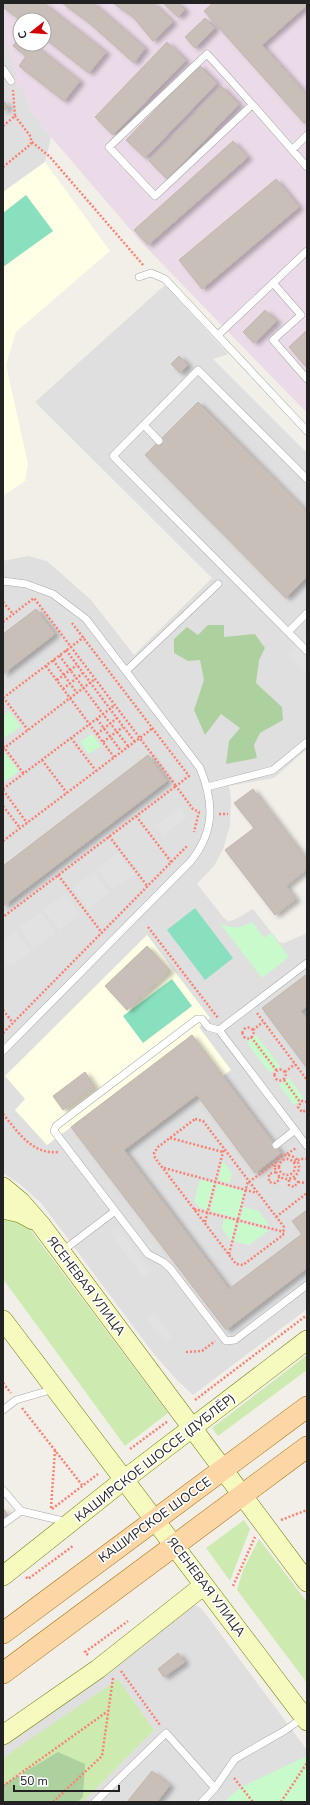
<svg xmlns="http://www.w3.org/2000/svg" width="310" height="1805" font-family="'Nunito Sans',sans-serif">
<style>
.residential{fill:#e0dfdf}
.industrial{fill:#ebdbe8;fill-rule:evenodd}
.education{fill:#ffffe5}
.grass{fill:#cdebb0}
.forest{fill:#add19e}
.park{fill:#c8facc}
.pitch{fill:#88e0be}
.parking{fill:#e2e2e2}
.building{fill:#c7bfb8;stroke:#c4b6ab;filter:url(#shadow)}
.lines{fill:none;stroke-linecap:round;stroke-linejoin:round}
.service-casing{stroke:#a9a9a9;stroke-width:8}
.secondary-casing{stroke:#707d05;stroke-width:20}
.primary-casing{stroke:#a06b00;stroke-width:22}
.path{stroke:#fa8072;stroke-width:2.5;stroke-dasharray:2 2;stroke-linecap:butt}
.service{stroke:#fff;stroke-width:7}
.secondary{stroke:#f7fabf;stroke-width:19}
.primary{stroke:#fcd6a4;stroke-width:21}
.labels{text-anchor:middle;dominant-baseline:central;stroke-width:3.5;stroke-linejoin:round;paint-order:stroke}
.street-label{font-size:13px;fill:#222;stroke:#fff}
</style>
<defs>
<filter id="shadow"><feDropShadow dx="4.5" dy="2.5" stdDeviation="2" flood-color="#0004"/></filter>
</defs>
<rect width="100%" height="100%" fill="#f2efe9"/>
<path class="residential" d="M3,36L31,111L51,137L45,162L3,192Z
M165,285L228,354L213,359L307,453V749L274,778L229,786L231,800L230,826L223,849L214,866L197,884L224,918L228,921L234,920L253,909L279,942L284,943L307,933V1309L193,1395L177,1380L153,1353L42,1204L21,1185L3,1173V561L28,556L47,561L91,600L134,655L212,578L35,402Z
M192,1605L198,1606L202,1609L307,1750V1802H3V1742Z"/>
<path class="industrial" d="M3,3H307V413L141,242L51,137L31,111L23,90L14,83L16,73L3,36ZM20,20H44V44H20Z"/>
<path class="education" d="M45,162L110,251L16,332L6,365L28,464L25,481L3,496V192Z
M147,935L210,1018L199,1027L231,1070L223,1076L205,1052L84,1144L71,1127L47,1145L15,1110L25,1099L5,1076Z"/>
<path class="grass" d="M15,1219L29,1228L168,1413L125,1446L3,1279V1220Z
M307,1355V1370L218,1436L212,1428Z
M244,1520L250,1529L230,1581L206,1548Z
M259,1539L307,1602V1683L237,1590L243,1570Z
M118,1679L154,1730L83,1802H3V1758Z"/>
<path class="forest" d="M208,625H224V637L255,634L265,648L259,660L256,683L282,707L283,720L260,733L254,745L257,758L226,764L229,741L240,728L221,714L205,735L194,710L204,680L200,660L188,661L174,653V639L187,627L198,635Z
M58,1752L85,1764L83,1797L78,1802H3V1785Z"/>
<path class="park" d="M9,711L21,726L3,739V715Z
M92,734L101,746L89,754L80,742Z
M5,753L19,771L3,783V754Z
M219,922C231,930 240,928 252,922L264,938L271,933L289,957L262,978Z
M256,1035L280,1066L270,1073L247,1043Z
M289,1078L304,1098L294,1105L279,1085Z
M223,1161L232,1174L229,1183L218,1180Z
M200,1180L214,1183L207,1210L200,1208L194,1201Z
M217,1184L244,1191L237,1218L210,1211Z
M243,1207L259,1211L269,1226L240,1219Z
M224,1218L236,1221L231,1241L222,1228Z
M239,1222L269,1230L249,1245L234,1241Z
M307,1756V1802H224L241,1787Z"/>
<path class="pitch" d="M26,195L53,231L3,267V213Z
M195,908L233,958L205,980L167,930Z
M172,979L192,1006L143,1043L123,1016Z"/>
<path class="parking" d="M307,636V674L288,655Z
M180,807L187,817L163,836L155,826Z
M118,853L134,874L113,890L97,869Z
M94,872L109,893L88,908L73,888Z
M65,894L80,915L59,930L43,910Z
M40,912L56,933L34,949L19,928Z
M16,931L31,952L10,967L3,958V940Z
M118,1229L151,1271L143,1277L111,1234Z
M154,1312L172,1337L165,1342L146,1317Z"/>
<path class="building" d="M3,3H43L106,52L89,73L44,38V20H20L3,7Z
M62,3H93L145,48L134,63L88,22Z
M113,3H153L173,22L153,41L133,17Z
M163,3H178L185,10L178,17Z
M213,3H307V5L262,45L307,95V120L304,123L204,11Z
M205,18L215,28L195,48L185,37Z
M20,36V44H33L80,81L64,101L19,66L26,56L13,46Z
M167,42L186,60L113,135L95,117Z
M199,65L217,83L145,158L126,140Z
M221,86L239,104L167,179L149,161Z
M3,100L8,107L3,111Z
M233,141L248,157L148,245L134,230Z
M276,179L299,207L202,289L179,260Z
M265,310L277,321L254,343L243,332Z
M307,330V368L289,347Z
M179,356L188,365L180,373L171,364Z
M198,402L307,512V577L286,598L145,455Z
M36,609L55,634L3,674V634Z
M148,755L167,781L3,906V866Z
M253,789L307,860V869L286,886L296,899L275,915L225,850L254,828L234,803Z
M147,946L170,970L127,1010L105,986Z
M307,974V1006L301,1011L307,1019V1068L262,1008Z
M192,1035L281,1153L255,1173L197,1095L124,1150L229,1289L302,1234L292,1221L307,1210V1268L226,1330L71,1127Z
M85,1072L95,1087L63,1110L53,1096Z
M3,1508L8,1515L3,1518Z
M178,1653L185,1662L164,1677L158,1669Z
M152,1771L170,1785L157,1802H127Z"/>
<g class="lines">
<g class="service-casing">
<path id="service" d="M3,69L11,81
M252,105L155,196L109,147L207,54C241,91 274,129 307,167
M292,150L307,135
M139,277L151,273L165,279L307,431
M273,283L301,315L273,340L307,379
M218,335L307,251
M144,425L159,441
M307,479L198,370L113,456L307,651
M3,581L26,584L53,594L86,619L200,768C214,802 215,831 191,861L3,1051
M288,632L307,613
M126,671L218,584
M207,787L273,770L307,742
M307,963L219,1030L307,1146
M219,1030L208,1027L202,1019H197L56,1126L54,1131L148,1254L163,1262L170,1268L226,1341L235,1340L307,1285
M276,1145L295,1130
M61,1252L115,1211
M3,1410L16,1400L54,1389
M3,1490L21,1511L3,1524
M21,1511L67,1522
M95,1802L166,1733L215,1788
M202,1802L215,1788L235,1759L284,1731L304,1717"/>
</g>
<g class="secondary-casing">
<path id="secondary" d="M3,1187L21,1202L41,1225L307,1582
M3,1209L20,1213L33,1220
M3,1320L307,1721
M3,1576L125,1479L307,1340
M3,1735L98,1669L204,1585"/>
</g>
<g class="primary-casing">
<path id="primary" d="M3,1633L307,1407
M3,1673L307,1447"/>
</g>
<path class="path" d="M3,126L15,116L13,90
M32,142L50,157L144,266
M3,167L31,144V137L15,116
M3,602L13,614
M3,622L34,598L176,786L3,917
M72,623L189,776L176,786L193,809L199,812L194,832
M66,650L110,709L114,705
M53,660L77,693
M46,666L114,757
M57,680L77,665
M63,689L83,673
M3,697L28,730
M3,698L84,637
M97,719L121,751
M97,734L117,718
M71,738L96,771
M103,742L123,727
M3,746L24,774
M128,746L103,714L110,709L135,742
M3,749L95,679
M42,760L67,793
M3,789L103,714L59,655
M3,790L27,823
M3,806L20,828
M219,814H228
M136,816L172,863
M109,836L148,887
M3,841L153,728
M58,875L102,933
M148,927L218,1018
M3,1010L13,1023
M257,1013L307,1080
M242.5 1033a5.5 5.5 0 1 1 11 0a5.5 5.5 0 1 1-11 0Z
M253,1030L263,1022
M3,1033L188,845
M251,1037L277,1071
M274.5 1075a5.5 5.5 0 1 1 11 0a5.5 5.5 0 1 1-11 0Z
M285,1072L295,1064
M284,1080L300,1102
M307,1102L302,1101L298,1107L302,1112L307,1110
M3,1114C18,1132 32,1155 59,1152
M195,1119L203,1121L284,1227L283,1235L243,1265L236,1264L155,1158L154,1153L158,1147Z
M170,1138L223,1152
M287,1154L296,1148
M275 1167a12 12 0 1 1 24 0a12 12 0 1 1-24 0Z
M279 1167a8 8 0 1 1 16 0a8 8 0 1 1-16 0Z
M294,1162L300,1159H307
M164,1168L257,1193
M276,1172L269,1174V1182L275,1183L279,1180V1177
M289,1180V1185L294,1187L298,1182L294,1178
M249,1182L276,1162
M298,1182L307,1183
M194,1209L284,1232
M276,1217L307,1193
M205,1222L224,1148
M229,1254L248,1181
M186,1352L202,1351L215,1341
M3,1383L11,1393
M195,1400L307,1315
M22,1408L82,1485
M130,1449L168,1421
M51,1508L55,1450
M52,1509L98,1474
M281,1520L307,1510
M26,1577L28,1579L73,1546
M233,1586L255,1537
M88,1655L85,1652L128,1621
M121,1671L160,1725
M234,1778L253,1802
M3,1786L108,1711
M53,1802L102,1756L113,1678
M281,1802L307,1763"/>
<use href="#service" class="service"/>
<use href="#secondary" class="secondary"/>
<use href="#primary" class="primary"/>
</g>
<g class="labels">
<g class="street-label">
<text transform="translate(86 1286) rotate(53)">ЯСЕНЕВАЯ УЛИЦА</text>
<text transform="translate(155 1458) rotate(-38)">КАШИРСКОЕ ШОССЕ (ДУБЛЁР)</text>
<text transform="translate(155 1520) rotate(-36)">КАШИРСКОЕ ШОССЕ</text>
<text transform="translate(206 1587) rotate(53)">ЯСЕНЕВАЯ УЛИЦА</text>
</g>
</g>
<rect width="310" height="1805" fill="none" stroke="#222222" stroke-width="8"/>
<g transform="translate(32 32) rotate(253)"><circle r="19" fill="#ffffff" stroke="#a7a7a7"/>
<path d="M0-3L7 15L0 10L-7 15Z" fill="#d40000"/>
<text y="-6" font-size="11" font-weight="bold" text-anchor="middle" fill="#222222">С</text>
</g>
<path d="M14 1785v6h105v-6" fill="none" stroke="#222222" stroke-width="2"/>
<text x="20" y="1785" font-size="12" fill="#222222" stroke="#ffffff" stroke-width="3" paint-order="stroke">50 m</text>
</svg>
